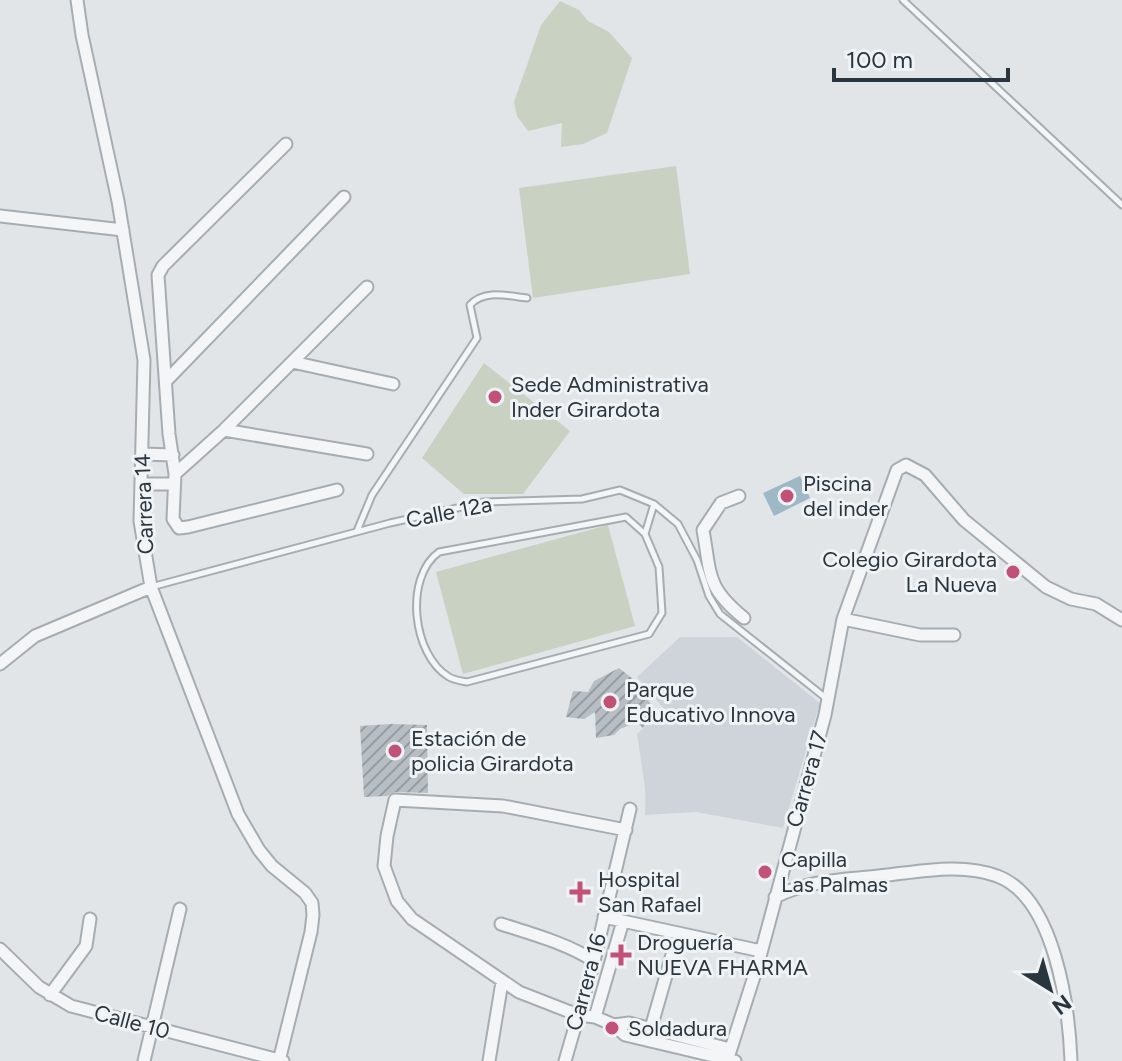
<svg xmlns="http://www.w3.org/2000/svg" width="1122" height="1061" font-family="Figtree,sans-serif">
<style>
.built{fill:#cfd4da}
.pitch{fill:#c9d1c2}
.water{fill:#9fb8c5}
.building{fill:url(#building-hatch)}
.lines{fill:none;stroke-linecap:round;stroke-linejoin:round}
.service-casing{stroke:#a6adb2;stroke-width:9}
.minor-casing{stroke:#a6adb2;stroke-width:15}
.service{stroke:#f3f5f7;stroke-width:5}
.minor{stroke:#f3f5f7;stroke-width:11}
.poi-dot{fill:#c25177;stroke:#f0f3f6;stroke-width:3}
.labels{text-anchor:middle;dominant-baseline:central;stroke-width:6;stroke-linejoin:round;paint-order:stroke}
.poi-label{font-size:22px;fill:#2a353e;stroke:#f0f3f6;text-anchor:start}
.street-label{font-size:22px;fill:#2a353e;stroke:#f0f3f6}
</style>
<defs>
<pattern id="building-hatch" width="6" height="6" patternUnits="userSpaceOnUse" patternTransform="scale(2)"><rect width="6" height="6" fill="#b8bfc4"/><path d="M-1 1l2-2M0 6l6-6M5 7l2-2" fill="none" stroke="#969ca1"/></pattern>
</defs>
<rect width="100%" height="100%" fill="#e1e5e8"/>
<path class="built" d="M680,637H737L820,703L783,828L696,812L645,815V788L637,734L664,709L637,677Z"/>
<path class="pitch" d="M560,1L579,10L588,21L609,32L632,58L607,133L583,144L561,147L562,123L528,131L517,116L514,102L541,25Z
M676,166L690,274L533,298L519,188Z
M484,363L570,431L523,494H464L422,458Z
M608,525L635,626L463,674L436,572Z"/>
<path class="water" d="M800,476L810,498L774,516L763,493Z"/>
<path class="building" d="M619,668L633,679L656,711L643,728L637,722L620,729L614,735L596,738L595,712L584,719L566,717L573,691L588,692L594,681Z
M390,724L427,725L428,793L395,792L387,796L364,797L360,726Z"/>
<g class="lines">
<g class="service-casing">
<path id="service" d="M903,0L1122,205
M357,531L372,495L477,338L470,305C484,289 508,296 527,298
M645,534L626,517L439,552C404,577 412,655 449,677C454,680 462,681 467,682L649,634L662,613L659,567L645,534L654,504
M151,587L390,523L484,502L582,499L620,490L654,504L678,524L697,560L709,596L720,614L827,699"/>
</g>
<g class="minor-casing">
<path id="minor" d="M77,0L82,35L118,201L144,360L140,521L151,587L238,814L259,850L272,866L305,893L312,903L313,915L311,932L279,1061
M286,144L163,266L158,275L169,434L175,474L173,519L179,528L188,527L337,490
M0,216L123,230
M292,362L393,384
M166,381L344,197
M224,430L367,454
M142,454L173,455
M175,474L224,430L367,287
M141,484H174
M739,496L721,503L703,530C711,575 706,587 744,618
M843,619L920,635H954
M0,664L35,636L151,587
M626,830L503,806L395,800L387,836L384,866L397,901L412,919L519,992L578,1015L595,1017L614,1025L625,1035L735,1061
M775,897C811,879 848,880 888,875C922,871 964,863 997,876C1055,897 1069,1008 1071,1061
M604,917L761,951
M501,924C532,934 566,943 594,961
M0,949L39,987L71,1006L283,1061
M50,995L86,946L90,919
M595,1017L623,921
M614,1025L629,1023L730,1049
M651,1028L678,934
M144,1061L180,909
M489,1061L502,982
M565,1061L594,961L630,809
M727,1061L758,964L825,715L843,619L897,470L906,465L925,475L964,520L1046,587L1071,599L1096,604L1122,620"/>
</g>
<use href="#service" class="service"/>
<use href="#minor" class="minor"/>
</g>
<g class="poi-dot">
<circle cx="495" cy="397" r="8"/>
<circle cx="787" cy="496" r="8"/>
<circle cx="1013" cy="572" r="8"/>
<circle cx="610" cy="702" r="8"/>
<circle cx="395" cy="751" r="8"/>
<circle cx="765" cy="872" r="8"/>
<path d="M576 880h8v8h8v8h-8v8h-8v-8h-8v-8h8z"/>
<path d="M617 943h8v8h8v8h-8v8h-8v-8h-8v-8h8z"/>
<circle cx="612" cy="1028" r="8"/>
</g>
<g class="labels">
<g class="poi-label">
<text x="511" y="384">Sede Administrativa<tspan x="511" dy="25">Inder Girardota</tspan></text>
<text x="803" y="483">Piscina<tspan x="803" dy="25">del inder</tspan></text>
<text x="997" y="559" text-anchor="end">Colegio Girardota<tspan x="997" dy="25">La Nueva</tspan></text>
<text x="626" y="689">Parque<tspan x="626" dy="25">Educativo Innova</tspan></text>
<text x="411" y="738">Estación de<tspan x="411" dy="25">policia Girardota</tspan></text>
<text x="781" y="859">Capilla<tspan x="781" dy="25">Las Palmas</tspan></text>
<text x="598" y="879">Hospital<tspan x="598" dy="25">San Rafael</tspan></text>
<text x="637" y="942">Droguería<tspan x="637" dy="25">NUEVA FHARMA</tspan></text>
<text x="628" y="1028">Soldadura</text>
</g>
<g class="street-label">
<text transform="translate(144 504) rotate(-92)">Carrera 14</text>
<text transform="translate(449 512) rotate(-11)">Calle 12a</text>
<text transform="translate(807 779) rotate(-74)">Carrera 17</text>
<text transform="translate(586 982) rotate(-75)">Carrera 16</text>
<text transform="translate(132 1022) rotate(15)">Calle 10</text>
</g>
</g>
<g transform="translate(1050 989) rotate(143)" stroke="#f0f3f6" stroke-width="6" paint-order="stroke">
<path d="M0-6L14 30L0 20L-14 30Z" fill="#2a353e"/>
<text y="-12" font-size="22" font-weight="bold" text-anchor="middle" fill="#2a353e">N</text>
</g>
<path d="M834 68v12h174v-12" fill="none" stroke="#2a353e" stroke-width="4"/>
<text x="846" y="68" font-size="24" fill="#2a353e" stroke="#f0f3f6" stroke-width="6" paint-order="stroke">100 m</text>
</svg>
